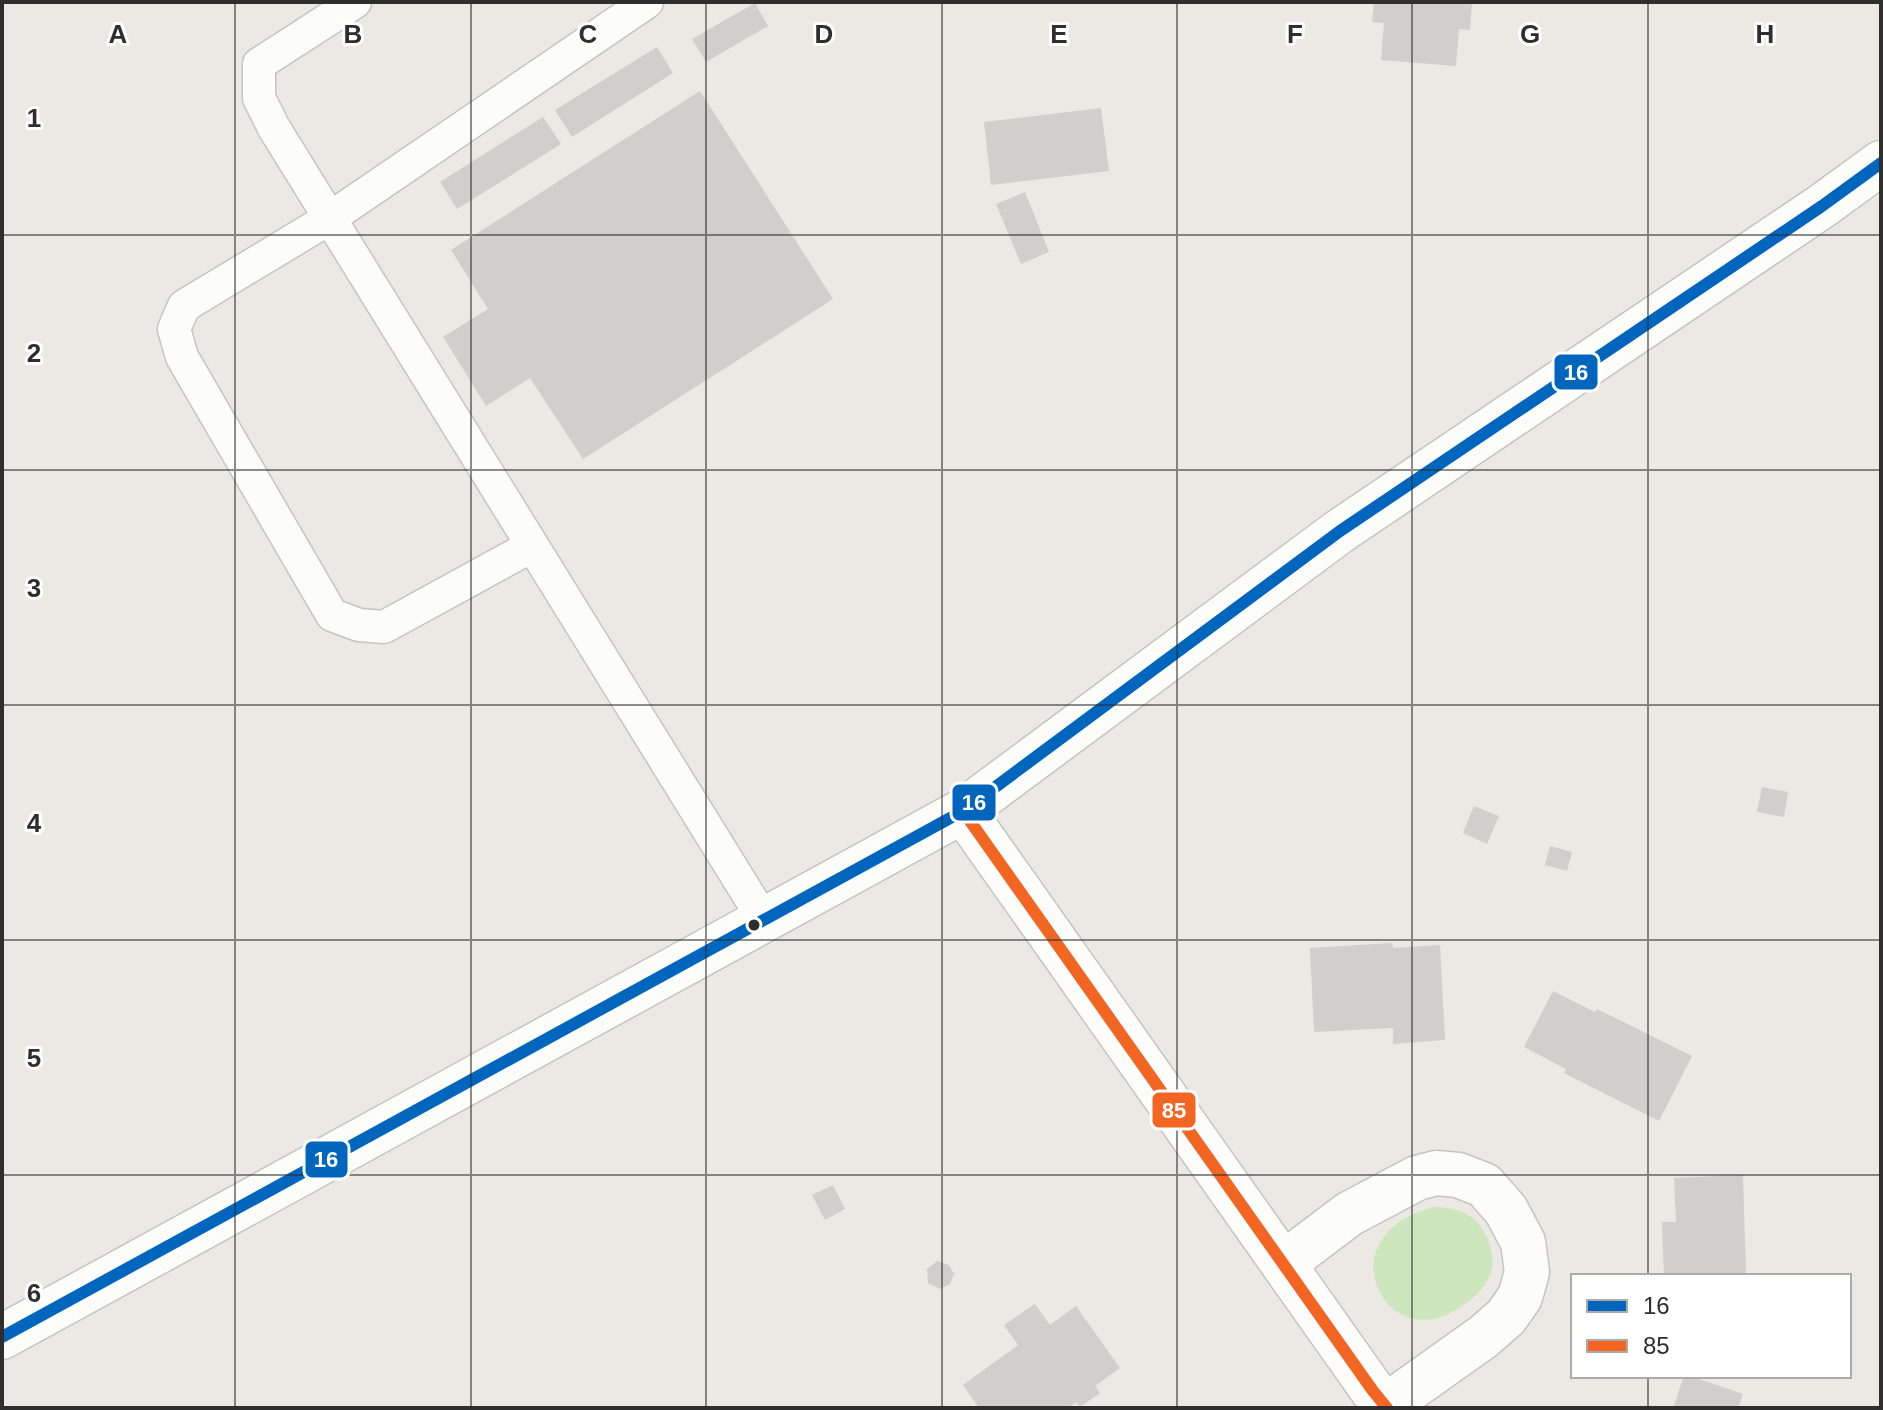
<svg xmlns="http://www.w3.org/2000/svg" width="1883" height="1410" font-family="Helvetica,sans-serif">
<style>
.green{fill:#cee6be}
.building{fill:#d1cecb}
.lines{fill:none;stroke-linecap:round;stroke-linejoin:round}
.lane-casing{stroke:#c5c4c5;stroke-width:35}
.street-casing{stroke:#c5c4c5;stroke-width:47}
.secondary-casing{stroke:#c5c4c5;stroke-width:47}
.lane{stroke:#fcfcfb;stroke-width:32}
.street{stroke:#fcfcfb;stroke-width:44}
.secondary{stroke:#fcfcfb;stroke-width:44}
.bus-1-casing{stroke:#fff;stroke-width:18}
.bus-2-casing{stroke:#fff;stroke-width:18}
.bus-1{stroke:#0065bd;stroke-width:12}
.bus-2{stroke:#f26522;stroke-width:12}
.grid{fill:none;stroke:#2e2e2e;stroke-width:2;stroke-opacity:0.55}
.bus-dot{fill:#2e2e2e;stroke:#fff;stroke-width:3}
.grid-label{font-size:26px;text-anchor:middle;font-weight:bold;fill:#2e2e2e;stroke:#fff;stroke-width:6;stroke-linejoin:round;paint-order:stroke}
.line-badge{stroke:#fff;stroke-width:3}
.badge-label{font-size:22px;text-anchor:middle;font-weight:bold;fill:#fff}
</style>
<rect width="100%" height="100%" fill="#ece8e4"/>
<path class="green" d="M1434,1207C1446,1207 1459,1209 1470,1216C1486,1226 1498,1257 1490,1275C1484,1289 1474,1298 1462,1306C1386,1361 1322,1235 1434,1207Z"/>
<path class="building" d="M1374,2H1472L1470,30L1459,29L1456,66L1381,60L1384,23L1372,22Z
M755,3L768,26L706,62L692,39Z
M657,47L673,73L572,137L555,110Z
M700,91L833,299L583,459L530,378L486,406L443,337L488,309L451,250Z
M1101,108L1109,171L991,185L984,122Z
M543,117L561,144L457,209L440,182Z
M1025,192L1049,252L1021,264L996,204Z
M1762,787L1788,792L1784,817L1757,812Z
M1474,806L1499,816L1487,844L1463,833Z
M1550,846L1572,852L1567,871L1545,865Z
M1392,943L1393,948L1440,945L1445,1040L1393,1044V1028L1314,1032L1310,948Z
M1553,991L1595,1012L1597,1009L1692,1056L1659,1121L1564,1073L1566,1069L1524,1047Z
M1743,1175L1746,1276H1664L1662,1222H1676L1674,1178Z
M833,1185L845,1209L825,1220L812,1195Z
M937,1261L949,1265L954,1274L950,1284L940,1289L928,1283L927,1269Z
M1035,1304L1050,1325L1076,1306L1120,1368L1095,1386L1100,1393L1080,1407L1076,1402L1068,1408H979L963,1385L1018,1345L1004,1325Z
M1684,1376H1690L1743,1394L1738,1408H1673Z"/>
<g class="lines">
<g class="lane-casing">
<path id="lane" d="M355,2L259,64V98L274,128L764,920
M532,546L384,627L359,625L332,615L182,357L174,329L184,306L330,218L647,2"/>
</g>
<g class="street-casing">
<path id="street" d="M963,811L1373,1391L1387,1408
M1283,1264L1349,1214L1417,1178L1436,1173L1458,1175L1484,1185L1506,1210L1523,1242L1527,1272L1520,1297L1506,1317L1483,1337L1386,1406"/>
</g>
<g class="secondary-casing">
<path id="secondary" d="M2,1337L963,811L1340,531L1822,206L1881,163"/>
</g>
<use href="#lane" class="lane"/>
<use href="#street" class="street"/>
<use href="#secondary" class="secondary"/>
<g class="bus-1-casing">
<path id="bus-1" d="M2,1337L963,811L1340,531L1822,206L1881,163"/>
</g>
<g class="bus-2-casing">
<path id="bus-2" d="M963,811L1373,1391L1387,1408"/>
</g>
<use href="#bus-1" class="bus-1"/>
<use href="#bus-2" class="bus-2"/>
</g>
<path class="grid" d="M235,2V1408M471,2V1408M706,2V1408M942,2V1408M1177,2V1408M1412,2V1408M1648,2V1276M2,235H1881M2,470H1881M2,705H1881M2,940H1881M2,1175H1881M1648,1376V1408"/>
<circle class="bus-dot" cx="754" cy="925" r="7"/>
<g class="grid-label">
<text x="118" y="43">A</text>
<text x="353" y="43">B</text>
<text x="588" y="43">C</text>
<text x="824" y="43">D</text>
<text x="1059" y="43">E</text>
<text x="1295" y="43">F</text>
<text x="1530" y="43">G</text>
<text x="1765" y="43">H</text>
<text x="34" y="127">1</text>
<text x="34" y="362">2</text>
<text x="34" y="597">3</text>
<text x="34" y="832">4</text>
<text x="34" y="1067">5</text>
<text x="34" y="1302">6</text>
</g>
<g class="line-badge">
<rect x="1553" y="353" width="46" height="38" rx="8" fill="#0065bd"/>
<rect x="951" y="783" width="46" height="39" rx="8" fill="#0065bd"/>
<rect x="1151" y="1091" width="46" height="38" rx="8" fill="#f26522"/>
<rect x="304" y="1140" width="45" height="39" rx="8" fill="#0065bd"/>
</g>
<g class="badge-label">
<text x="1576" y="380">16</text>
<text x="974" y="810">16</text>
<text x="1174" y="1118">85</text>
<text x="326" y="1167">16</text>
</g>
<rect width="1883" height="1410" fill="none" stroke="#2e2e2e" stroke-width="8"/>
<rect x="1571" y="1274" width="280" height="104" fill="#ffffff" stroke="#ababab" stroke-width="2"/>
<rect x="1587" y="1300" width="40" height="12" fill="#0065bd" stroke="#ababab" stroke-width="2"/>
<text x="1643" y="1314" font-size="24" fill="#2e2e2e">16</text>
<rect x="1587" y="1340" width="40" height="12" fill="#f26522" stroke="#ababab" stroke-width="2"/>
<text x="1643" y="1354" font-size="24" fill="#2e2e2e">85</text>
</svg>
